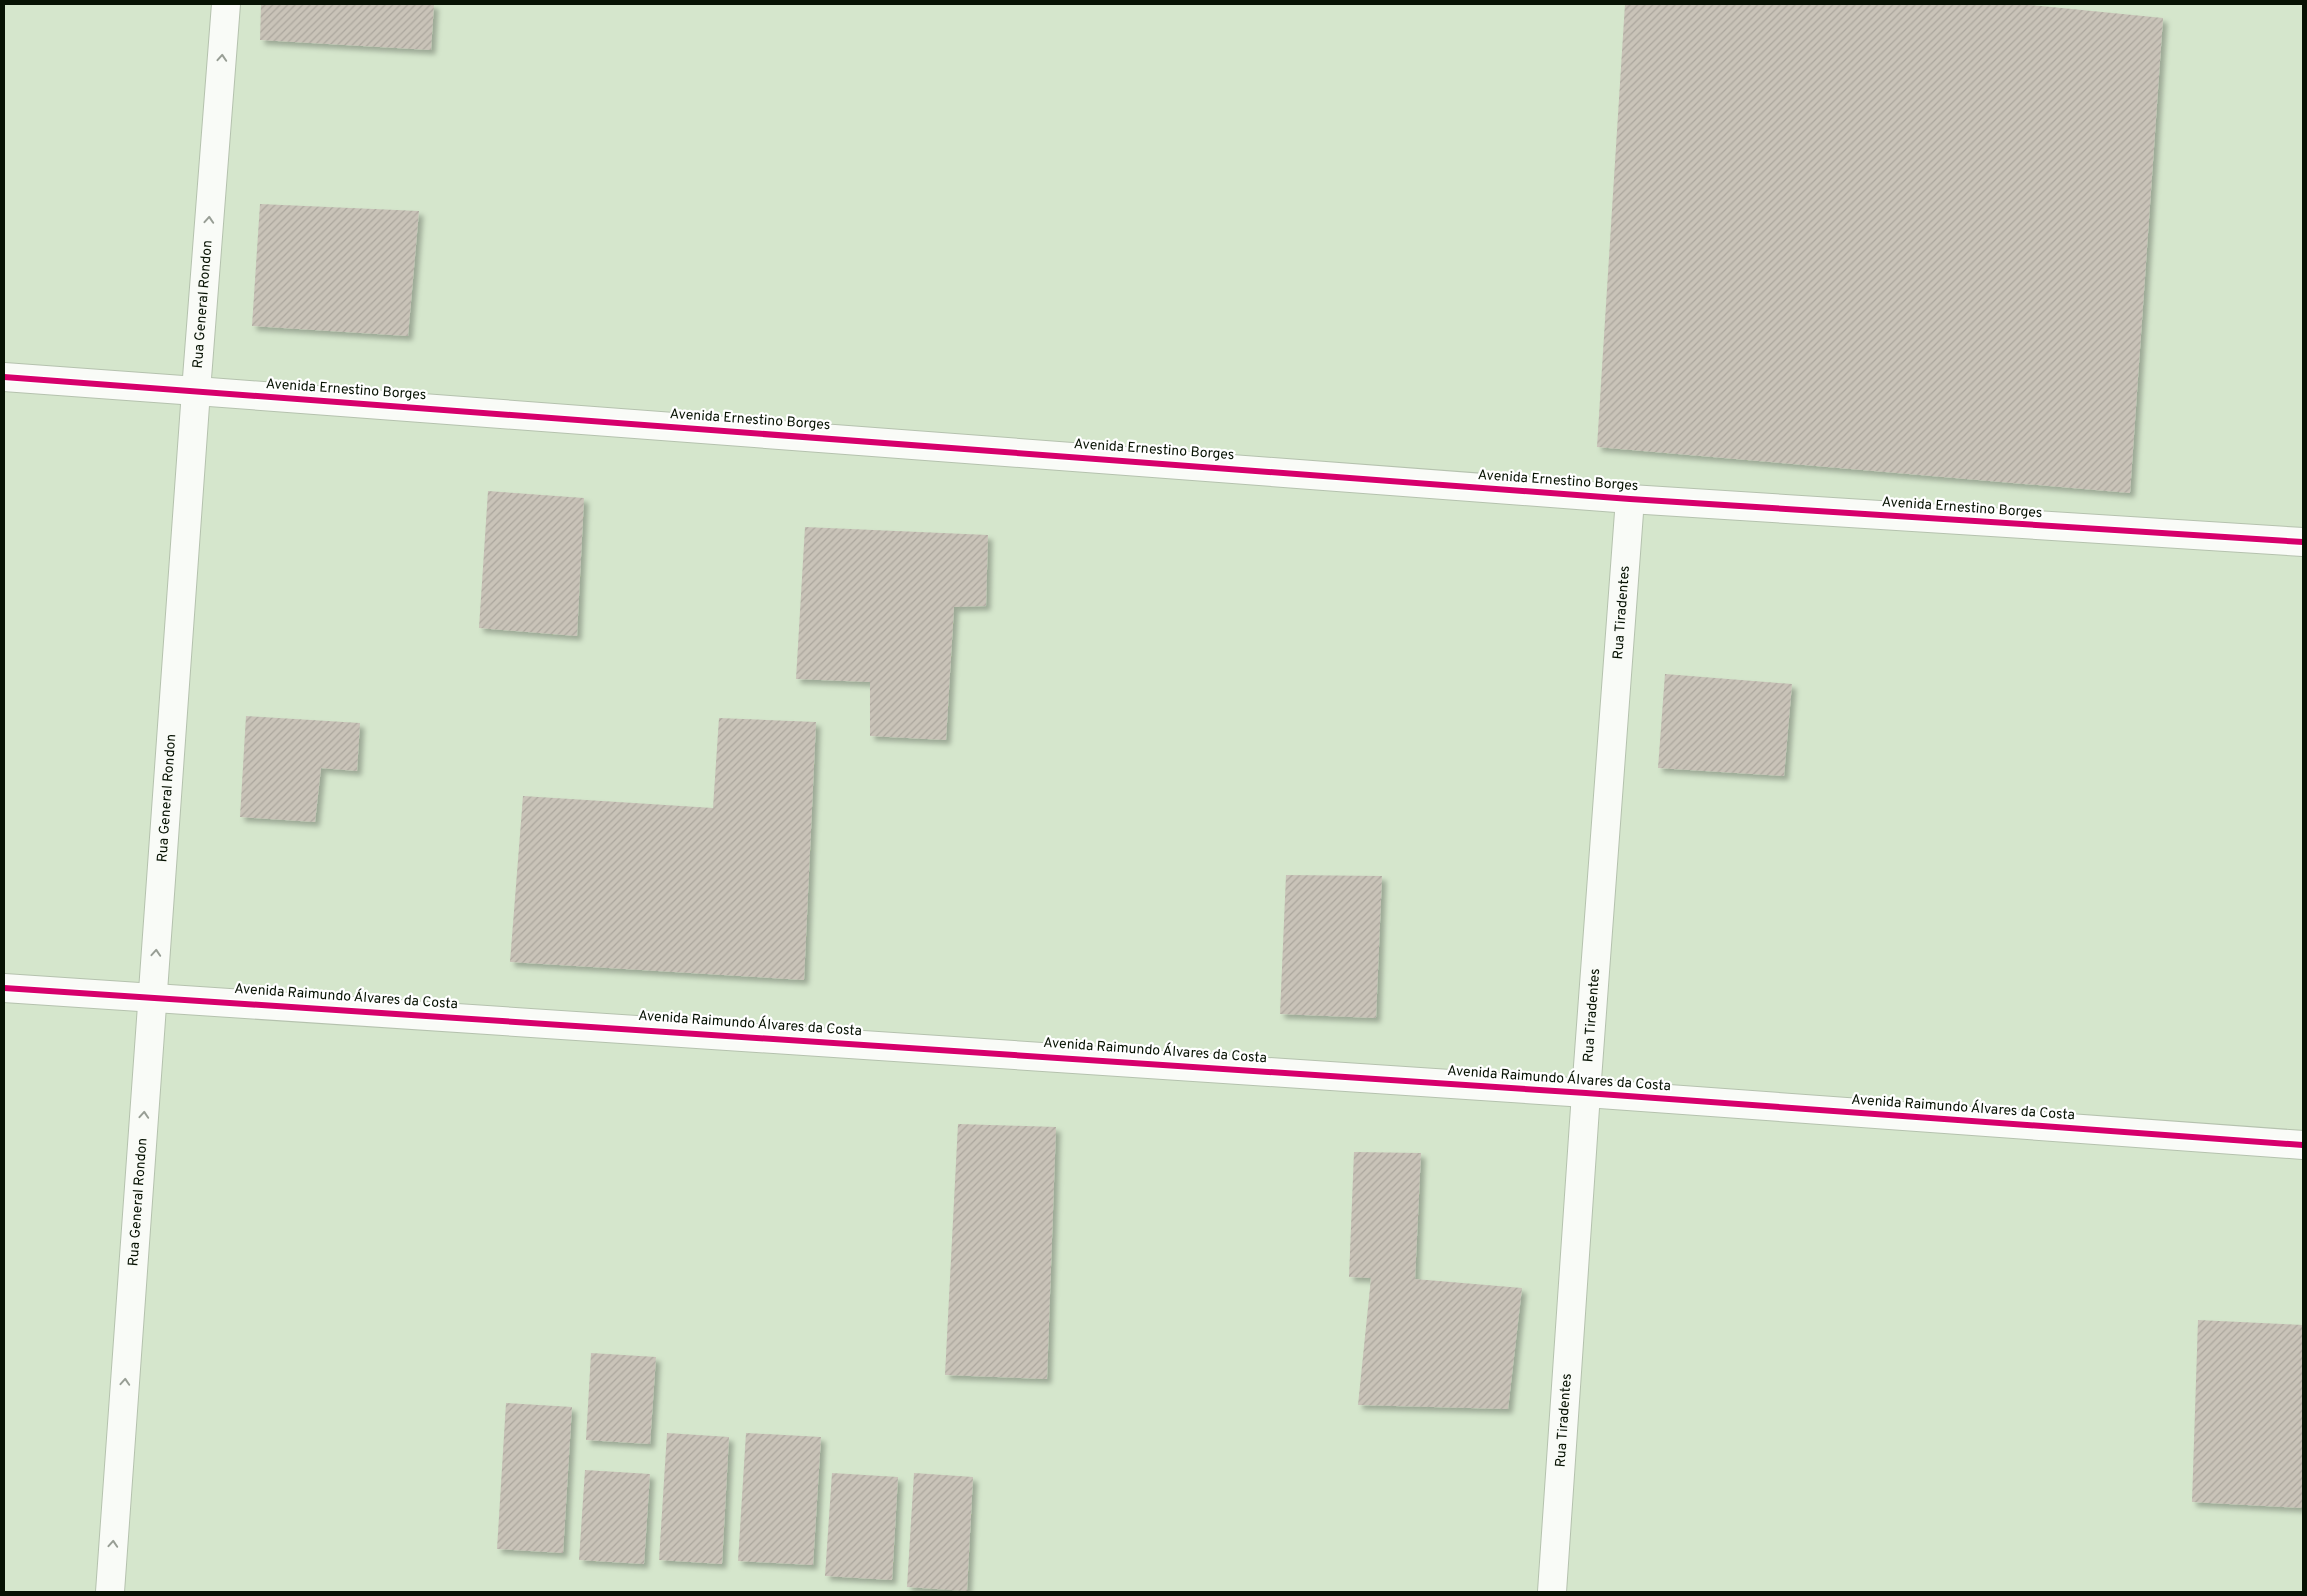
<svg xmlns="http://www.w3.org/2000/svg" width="2307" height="1596" font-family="Overpass,sans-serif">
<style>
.building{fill:url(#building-hatch);filter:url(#shadow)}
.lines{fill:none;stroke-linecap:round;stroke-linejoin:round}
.street-casing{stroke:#b5c2ae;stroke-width:30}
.secondary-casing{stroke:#b5c2ae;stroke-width:30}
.street{stroke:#f9fbf7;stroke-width:28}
.secondary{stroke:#f9fbf7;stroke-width:28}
.cycleway-casing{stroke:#fff;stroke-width:9}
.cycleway{stroke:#d6006c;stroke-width:6}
.oneway{stroke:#989e95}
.labels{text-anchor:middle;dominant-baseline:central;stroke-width:4.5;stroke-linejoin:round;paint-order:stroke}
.street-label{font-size:14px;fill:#071203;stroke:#fff}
</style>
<defs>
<pattern id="building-hatch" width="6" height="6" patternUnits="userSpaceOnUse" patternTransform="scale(1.25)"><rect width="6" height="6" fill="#c9c3b8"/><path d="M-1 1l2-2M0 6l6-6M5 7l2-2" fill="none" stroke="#aba69d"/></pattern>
<filter id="shadow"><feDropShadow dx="4.5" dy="4.5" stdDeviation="2.5" flood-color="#0004"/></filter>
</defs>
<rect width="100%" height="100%" fill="#d5e6cc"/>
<path class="building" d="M261,4H434L431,50L260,40Z
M1625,4H2021L2163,18L2130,493L1597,447Z
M260,204L419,211L408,336L252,326Z
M488,491L584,498L577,636L479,628Z
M805,527L988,535L986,606L954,607L946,740L870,736V682L796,679Z
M1665,674L1792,684L1784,776L1658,768Z
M246,716L360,723L357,771L321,768L315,822L240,817Z
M719,718L816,722L804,980L510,962L523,796L713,808Z
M1286,875L1382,876L1376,1018L1280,1014Z
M958,1124L1056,1127L1047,1379L945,1375Z
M1354,1152L1421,1153L1415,1279L1522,1288L1508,1409L1358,1405L1371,1278L1349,1277Z
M2198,1320L2303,1325V1508L2192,1502Z
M591,1353L656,1357L650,1444L586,1440Z
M506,1403L572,1407L563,1553L497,1549Z
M667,1433L729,1437L722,1564L659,1560Z
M746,1433L821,1437L813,1565L738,1561Z
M585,1470L650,1474L644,1564L579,1560Z
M832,1473L898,1477L892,1580L825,1576Z
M914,1473L973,1477L967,1591L907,1587Z"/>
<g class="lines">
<g class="street-casing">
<g id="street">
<path d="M196,391L1630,499L2303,542"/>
<path d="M4,988L1586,1093L2303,1145"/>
<path id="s1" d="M1552,1592L1586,1093L1630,499"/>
</g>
</g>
<g class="secondary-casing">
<g id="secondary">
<path d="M4,377L196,391"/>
<path id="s2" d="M110,1592L196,391L226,4"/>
</g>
</g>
<use href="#street" class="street"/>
<use href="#secondary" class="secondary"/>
<g class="cycleway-casing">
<path id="cycleway" d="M4,377L1630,499L2303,542
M4,988L1586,1093L2303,1145"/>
</g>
<use href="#cycleway" class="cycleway"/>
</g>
<defs><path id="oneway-chevron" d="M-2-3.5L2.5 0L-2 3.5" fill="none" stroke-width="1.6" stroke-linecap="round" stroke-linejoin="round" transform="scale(1.25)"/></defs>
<g class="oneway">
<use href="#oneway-chevron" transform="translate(222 58) rotate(-86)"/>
<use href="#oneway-chevron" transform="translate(209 220) rotate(-86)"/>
<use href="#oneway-chevron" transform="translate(156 953) rotate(-86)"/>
<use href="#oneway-chevron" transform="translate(144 1115) rotate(-86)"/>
<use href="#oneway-chevron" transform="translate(125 1382) rotate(-86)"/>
<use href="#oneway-chevron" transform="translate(113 1544) rotate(-86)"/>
</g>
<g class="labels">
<g class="street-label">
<text stroke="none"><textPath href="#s2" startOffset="1291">Rua General Rondon</textPath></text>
<text transform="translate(346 390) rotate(4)">Avenida Ernestino Borges</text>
<text transform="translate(750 420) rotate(4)">Avenida Ernestino Borges</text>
<text transform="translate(1154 450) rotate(4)">Avenida Ernestino Borges</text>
<text transform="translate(1558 481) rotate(4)">Avenida Ernestino Borges</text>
<text transform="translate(1962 508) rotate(4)">Avenida Ernestino Borges</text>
<text stroke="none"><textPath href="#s1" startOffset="982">Rua Tiradentes</textPath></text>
<text stroke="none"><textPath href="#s2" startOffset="796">Rua General Rondon</textPath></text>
<text transform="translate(346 997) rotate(4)">Avenida Raimundo Álvares da Costa</text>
<text stroke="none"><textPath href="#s1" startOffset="578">Rua Tiradentes</textPath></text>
<text transform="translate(750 1024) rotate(4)">Avenida Raimundo Álvares da Costa</text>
<text transform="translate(1155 1051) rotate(4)">Avenida Raimundo Álvares da Costa</text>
<text transform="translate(1559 1079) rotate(4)">Avenida Raimundo Álvares da Costa</text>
<text transform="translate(1963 1108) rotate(4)">Avenida Raimundo Álvares da Costa</text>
<text stroke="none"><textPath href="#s2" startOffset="391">Rua General Rondon</textPath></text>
<text stroke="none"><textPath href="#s1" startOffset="172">Rua Tiradentes</textPath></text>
</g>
</g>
<rect width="2307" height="1596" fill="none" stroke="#071203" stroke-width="10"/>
</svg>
